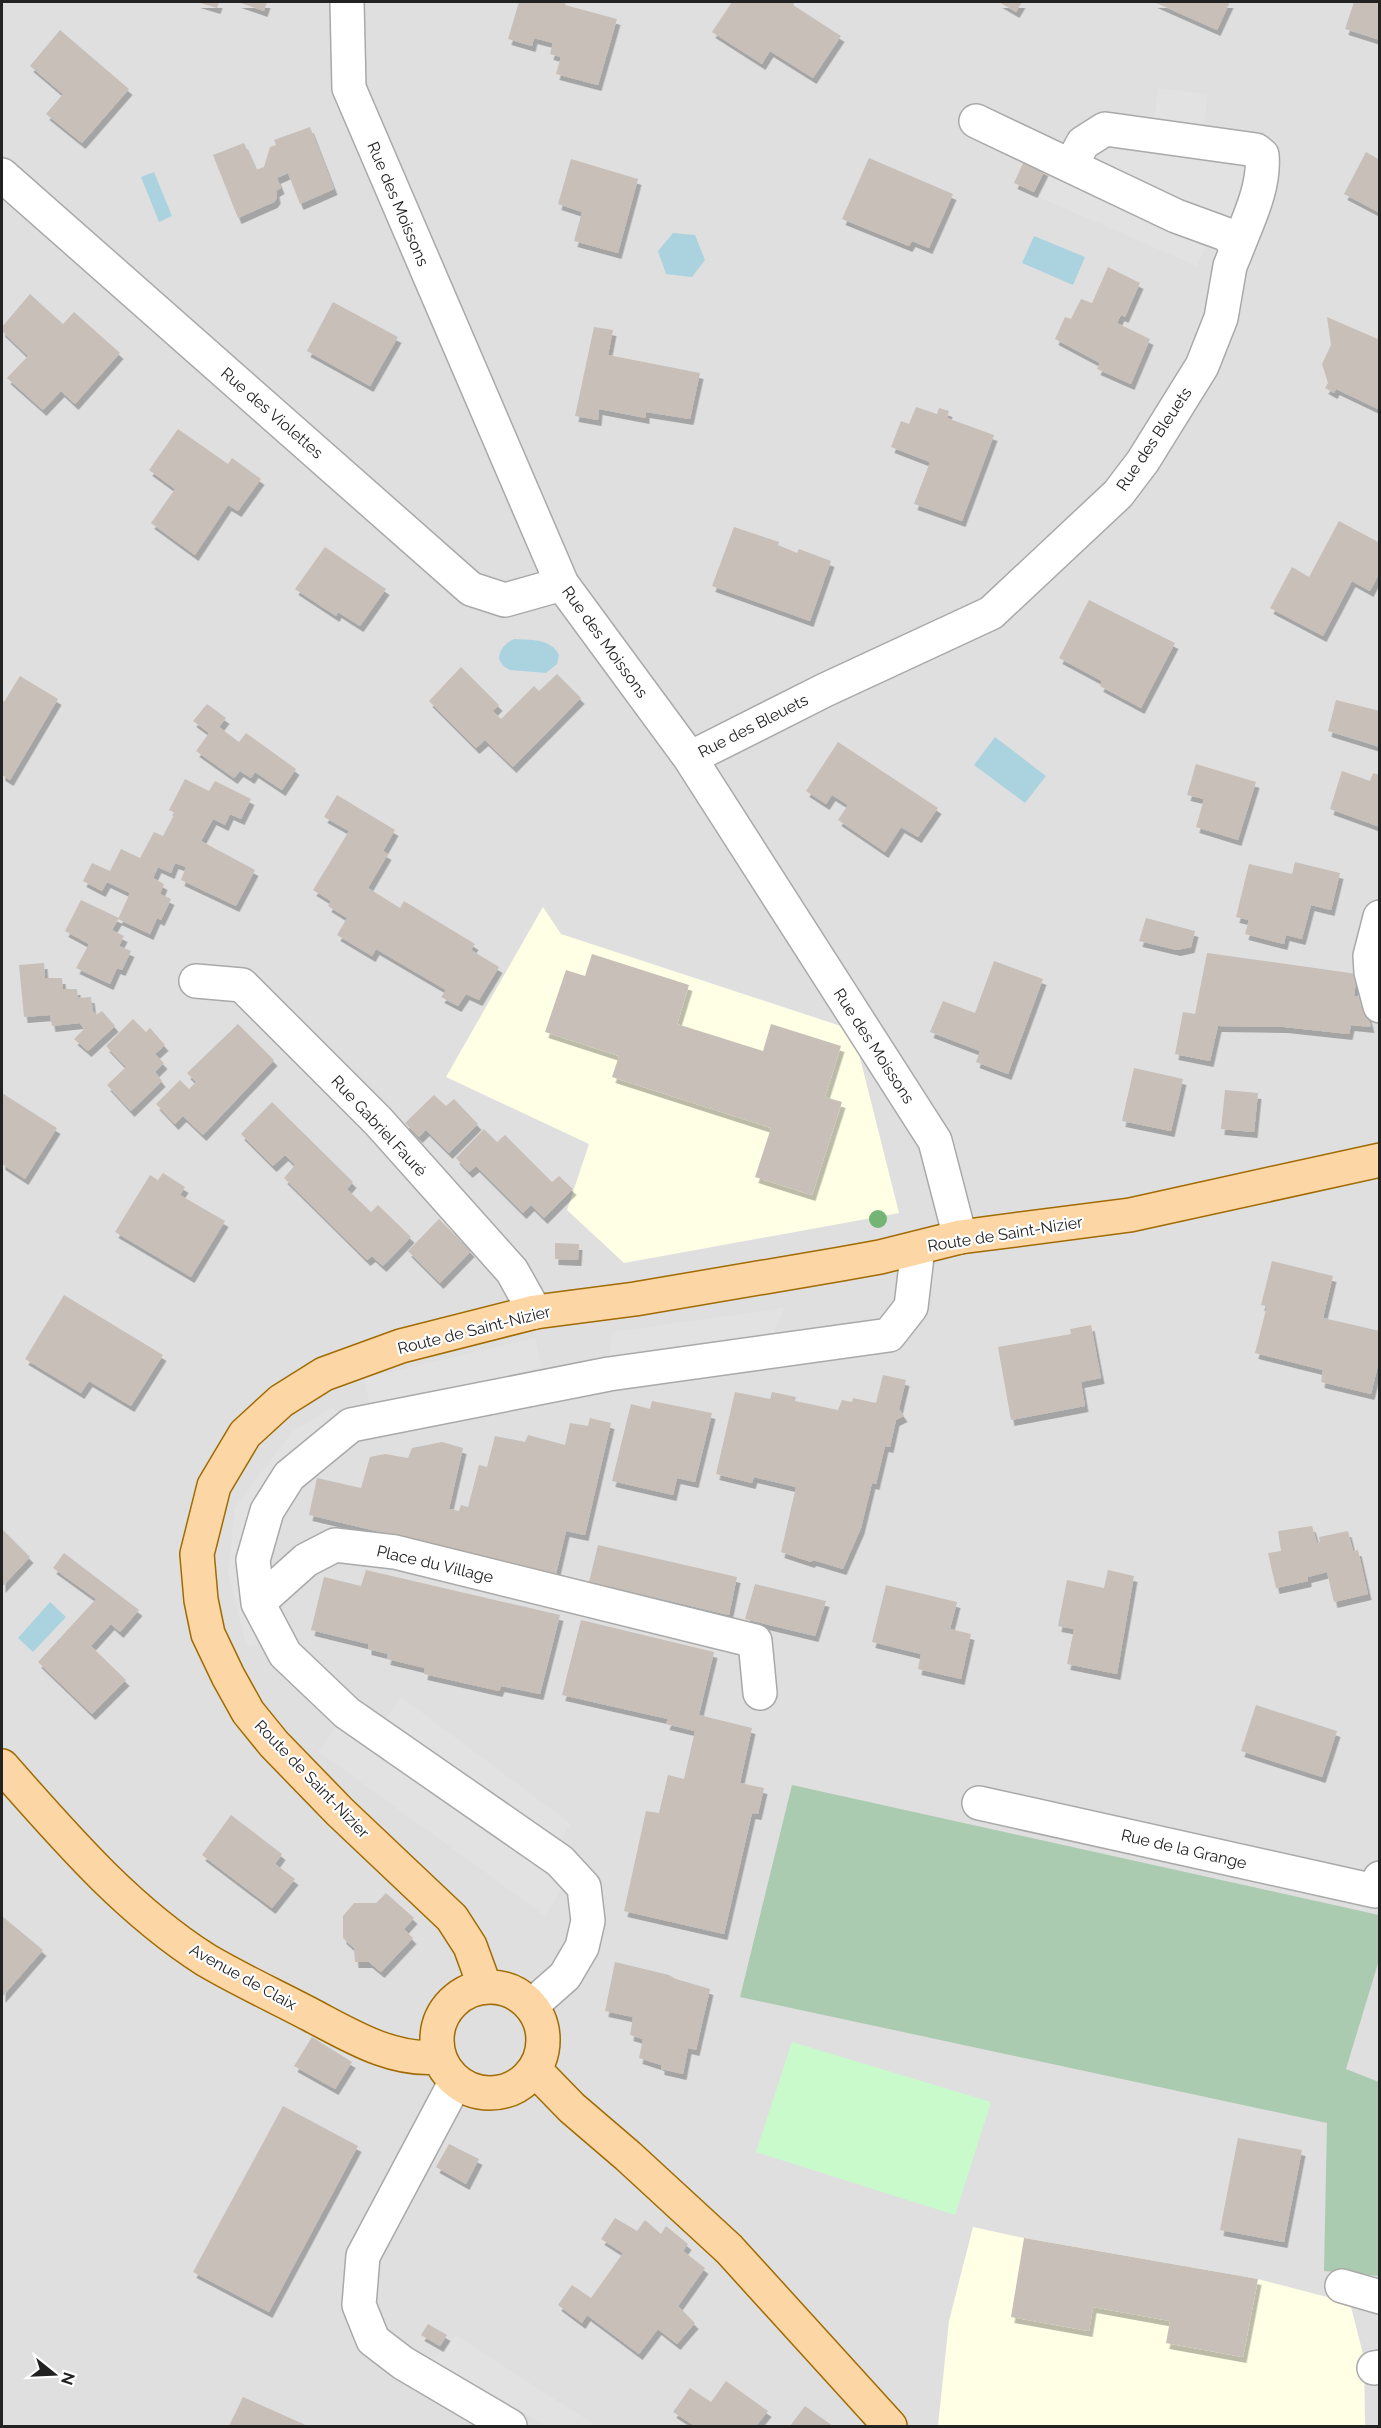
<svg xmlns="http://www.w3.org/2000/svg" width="1381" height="2428" font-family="Raleway,sans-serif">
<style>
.residential{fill:#e0dfdf}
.education{fill:#ffffe5}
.cemetery{fill:#aacbaf}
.park{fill:#c8facc}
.parking{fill:#e2e2e2}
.water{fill:#aad3df}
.building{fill:#c7bfb8;filter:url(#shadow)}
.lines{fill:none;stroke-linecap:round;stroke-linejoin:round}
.minor-casing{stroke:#a9a9a9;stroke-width:36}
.major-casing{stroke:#a06b00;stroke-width:36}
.minor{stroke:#fff;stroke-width:33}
.major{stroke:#fcd6a4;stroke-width:33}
.tree{fill:#74b475}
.labels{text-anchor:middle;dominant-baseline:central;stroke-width:4.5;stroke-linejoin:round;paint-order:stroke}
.street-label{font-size:16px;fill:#222;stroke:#fff}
</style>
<defs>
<filter id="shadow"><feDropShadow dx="3.5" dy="6" stdDeviation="0" flood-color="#0004"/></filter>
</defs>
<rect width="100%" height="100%" fill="#f2efe9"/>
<path class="residential" d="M2,2H1379V2426H2Z"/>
<path class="education" d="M543,907L561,934L853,1030L899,1213L624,1263L567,1210L589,1144L446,1077Z
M973,2227L1024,2238L1258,2279L1350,2303L1364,2358L1365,2426H938L949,2321Z"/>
<path class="cemetery" d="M792,1785L1379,1915V1960L1346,2069L1379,2082V2276L1324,2271L1327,2123L740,1997Z"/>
<path class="park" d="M792,2042L991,2102L955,2215L756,2152Z"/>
<path class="parking" d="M1158,88L1208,94L1199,160L1245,166L1239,212L1228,235L1213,230L1197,266L1036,196L1054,158L1083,143L1152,134Z
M784,1308L771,1339L609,1356L612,1332Z
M535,1338L542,1368L370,1408L364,1378Z
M333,1407L342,1418L251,1510L261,1642L247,1647L228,1573L235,1507L293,1431Z
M401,1697L571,1824L544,1861L567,1880L545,1916L318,1751L359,1698L385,1720Z
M456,2335L596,2426H546L432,2360Z"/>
<path class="water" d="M154,172L172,216L159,222L141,177Z
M673,233L695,235L705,260L692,277L666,274L658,251Z
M1034,236L1085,257L1073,285L1022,263Z
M514,639C530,640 551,638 559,655L557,664L546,673L510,670L503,666L499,659C500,648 505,644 514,639Z
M995,737L1046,776L1025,803L974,765Z
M50,1602L66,1617L33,1652L18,1638Z"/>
<path class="building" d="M197,2H219L217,8Z
M238,2H267L264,11Z
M519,2H566L565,5L617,19L598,85L556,74L561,57L550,54L553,43L534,38L532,46L508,39Z
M732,2H795L793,5L841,36L813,78L770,51L762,64L712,32Z
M999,2H1022L1016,12Z
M1154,2H1230L1217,30Z
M1354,2H1380V40L1345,29Z
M60,30L129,89L82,143L46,114L63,94L30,66Z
M310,127L334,189L300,204L288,173L277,178L281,188L276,191L277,198L274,202L238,218L213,155L244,143L256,170L264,167L270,147L276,145L274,140Z
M1366,152L1380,160V213L1344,194Z
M869,158L953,194L929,248L912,241L909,246L842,219Z
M571,159L638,179L618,253L574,241L582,212L558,204Z
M1024,161L1045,170L1034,192L1014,183Z
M1108,267L1140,283L1125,317L1121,315L1117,323L1150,339L1131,384L1097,369L1100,363L1055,339L1065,317L1071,319L1081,299L1092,303Z
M30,294L63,324L74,312L120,353L75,404L61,391L43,410L7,378L28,356L2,331V327Z
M333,302L398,337L370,386L307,351Z
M1327,317L1380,340V410L1336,389L1334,393L1325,388L1328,383L1322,364L1331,345Z
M594,327L613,330L608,355L700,373L690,419L646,412V418L599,409L598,420L575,416Z
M916,407L937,414L939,408L949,411L947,418L994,435L962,521L914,504L930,462L891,447L901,421L909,424Z
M178,429L228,464L232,458L261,479L238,511L228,505L195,555L151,523L175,489L149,470Z
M1339,521L1380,543V572L1370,591L1352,581L1323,636L1270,608L1292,567L1309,577Z
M734,527L779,542L778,545L797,553L799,549L831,561L810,621L712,586Z
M325,547L386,589L360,626L338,612L336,616L295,589Z
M1089,600L1175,643L1141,708L1100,686L1102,681L1059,658Z
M461,667L499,705L493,711L501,719L534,686L539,691L557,674L581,698L513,767L485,740L476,748L429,701Z
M20,676L58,699L10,780L2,775V700L4,702Z
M1336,700L1380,711V747L1328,731Z
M207,704L226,718L219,727L239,742L246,733L296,769L282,790L255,772L251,778L240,771L234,778L196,751L209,733L193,721Z
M838,742L938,808L918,837L901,827L885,852L838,820L848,805L832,795L826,804L806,791Z
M1196,764L1256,782L1238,840L1196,827L1204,799L1187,795Z
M1342,771L1370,781L1373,773L1380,775V827L1330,809Z
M185,779L209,791L215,781L251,799L241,819L230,814L225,825L213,819L201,841L255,870L236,906L181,880L186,867L175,863L171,873L158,867L153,878L164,884L160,894L171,899L161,920L157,918L150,934L118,919L130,893L107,882L102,891L83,881L92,863L110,871L121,849L140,858L154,832L163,836L175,813L169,810Z
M337,795L395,830L383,851L388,854L368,888L400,908L404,901L475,944L471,950L499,967L479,1000L466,994L458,1006L441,997L446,990L410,969L376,949L372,956L337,935L347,918L328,906L331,901L313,890L349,831L324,817Z
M1295,862L1340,873L1331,910L1311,905L1302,939L1286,935L1284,944L1245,934L1249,920L1236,917L1249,864L1292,874Z
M81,900L119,918L112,930L124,936L119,946L131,951L122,970L117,968L110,984L76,968L89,944L65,931Z
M1146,918L1195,931L1191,947L1177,950L1139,941Z
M1207,953L1357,974L1354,996L1363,997L1371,1027L1351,1025L1349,1034L1284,1027L1218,1026L1210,1061L1175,1054L1183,1012L1195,1014Z
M592,954L689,985L677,1024L763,1051L771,1024L841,1046L825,1097L842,1102L812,1195L755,1177L771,1128L612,1077L619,1056L545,1032L566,970L585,976Z
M994,961L1043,979L1008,1074L976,1062L980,1051L930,1032L943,1001L975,1013Z
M44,963L45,978H62L63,989H77L78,998L91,997L93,1011L96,1015L102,1011L115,1026L88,1051L74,1039L84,1029L80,1023L52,1026L50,1015L24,1017L19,965Z
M133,1019L146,1032L150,1028L165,1045L155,1054L164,1063L155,1072L162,1081L131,1111L107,1085L126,1067L106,1046Z
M238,1024L274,1060L203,1135L183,1116L175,1124L156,1104L180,1080L189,1089L196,1082L187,1073Z
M1134,1068L1183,1079L1171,1131L1122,1121Z
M1225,1090L1258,1093L1254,1132L1221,1129Z
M2,1093L57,1128L25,1179L2,1164Z
M434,1095L446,1106L454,1099L478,1124L449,1153L426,1130L419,1137L405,1123Z
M272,1102L353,1182L347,1189L371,1212L378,1205L411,1237L383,1266L372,1256L367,1260L284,1178L295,1165L285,1155L273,1166L241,1134Z
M484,1129L497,1142L505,1135L552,1182L559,1176L573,1189L544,1218L531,1205L523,1213L476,1166L469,1172L456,1158Z
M163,1173L185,1187L180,1195L225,1221L191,1277L115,1232L150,1175L158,1180Z
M439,1219L471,1251L440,1283L408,1251Z
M555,1243L579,1244L578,1260L555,1259Z
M1272,1261L1333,1276L1323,1318L1380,1331V1357L1371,1394L1321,1382L1323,1370L1255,1353L1267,1306L1261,1305Z
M64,1295L163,1355L131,1406L89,1381L81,1393L25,1359Z
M1091,1325L1101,1378L1081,1382L1085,1406L1011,1420L998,1347L1071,1334L1070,1329Z
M883,1375L906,1380L899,1409L904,1416L896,1420L890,1447L885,1446L876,1484L872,1483L861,1528L843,1569L813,1560L811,1562L781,1552L796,1487L754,1477L752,1483L716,1474L735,1392L770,1399L772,1392L796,1397L795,1401L838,1410L842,1400L852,1402L853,1398L876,1403Z
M652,1401L712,1413L695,1482L677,1478L673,1495L612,1481L631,1404L650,1409Z
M590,1418L611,1423L585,1535L566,1531L556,1574L309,1515L317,1478L361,1488L370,1457L385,1454L408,1458L412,1448L442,1442L463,1448L449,1509L459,1511L461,1505L468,1507L479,1465L487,1467L495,1436L525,1442L528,1435L565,1445L570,1423L588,1426Z
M1312,1526L1317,1543L1320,1542L1319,1537L1348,1531L1353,1551L1358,1550L1368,1594L1334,1602L1327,1572L1308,1577V1581L1276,1588L1268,1553L1281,1551L1278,1531Z
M2,1529L30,1557L2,1587Z
M598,1545L737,1577L729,1615L589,1582Z
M64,1553L139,1610L120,1632L111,1624L91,1646L126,1680L92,1714L38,1662L96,1599L53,1568Z
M366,1570L560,1615L540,1694L501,1686L499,1691L424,1674L425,1668L387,1659L388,1654L368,1649V1644L311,1630L324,1577L361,1586Z
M1108,1570L1134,1576L1117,1674L1067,1664L1074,1629L1058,1626L1067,1580L1104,1588Z
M755,1584L826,1601L815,1636L745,1619Z
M886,1585L957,1602L950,1629L971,1634L961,1679L918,1669L921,1654L872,1642Z
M581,1620L714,1652L699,1715L752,1728L740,1783L764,1788L758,1814L752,1813L724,1934L624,1911L646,1811L659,1813L668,1775L684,1779L695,1731L666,1724L668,1719L659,1717L562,1695Z
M1256,1705L1337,1731L1322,1777L1241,1751Z
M231,1815L282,1854L275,1864L295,1879L272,1908L202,1855Z
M386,1893L414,1918L404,1929L413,1938L381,1972L369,1962H355L354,1948L343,1938V1916L354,1903H376Z
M2,1916L43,1950L2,1997Z
M615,1962L669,1975L676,1979L710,1989L696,2050L688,2048L683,2074L661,2069V2065L639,2058L643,2039L630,2035L633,2017L605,2011Z
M312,2037L352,2062L335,2089L294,2066Z
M283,2106L358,2146L269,2312L193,2272Z
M1238,2138L1302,2150L1284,2242L1220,2230Z
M449,2144L479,2159L466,2184L436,2167Z
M615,2218L637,2231L645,2220L661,2234L666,2226L688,2244L683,2251L705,2268L678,2306L695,2323L677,2344L658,2329L639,2354L587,2315L582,2323L558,2305L572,2285L591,2298L623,2253L601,2239Z
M1024,2238L1258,2279L1243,2357L1166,2343L1170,2321L1093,2307L1089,2331L1011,2317Z
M428,2324L447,2335L440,2346L421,2335Z
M726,2381L768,2411L756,2426H695L673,2412L690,2388L711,2402Z
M243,2397L308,2426H229Z
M805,2406L833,2426H790Z"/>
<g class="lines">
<g class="minor-casing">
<path id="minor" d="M347,2L349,88L562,584L690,758L935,1141L960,1237
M1071,165L1083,143L1105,129L1256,150L1262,155C1265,187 1248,220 1237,249
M2,175L471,589L505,600L562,584
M690,758L825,690L991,613L1118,494L1143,461L1202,366L1221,318L1230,266L1237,249L1228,235L1176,216L976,121
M1380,917L1370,956L1371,972L1380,1006
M196,981L242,985L378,1121L512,1271L535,1312
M258,1603L306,1560L335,1545L395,1552L755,1641L760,1693
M979,1803L1375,1891L1380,1878
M531,2006L565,1976L582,1947L588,1921L584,1887L560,1861L347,1713L285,1654L258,1603L253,1560L267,1511L289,1476L351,1425L609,1374L889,1335L911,1307L918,1248
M456,2081L363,2256L359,2305L373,2340L403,2363L510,2426
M1342,2286L1380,2297
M1374,2368L1380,2367"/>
</g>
<g class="major-casing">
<path id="major" d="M2,1766C64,1836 126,1909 206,1960C240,1980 277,1997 311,2015C351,2036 393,2062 439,2057
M485,1987L470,1946L452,1918L340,1812L274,1744L248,1712L228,1676L208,1634L201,1600L197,1554L214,1486L245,1434L281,1401L324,1374L401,1346L535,1312L635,1299L841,1264L880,1257L960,1237L1130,1215L1380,1160
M437 2040a53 53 0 1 1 106 0a53 53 0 1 1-106 0Z
M535,2070L572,2108L628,2156L729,2249L890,2426"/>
</g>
<use href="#minor" class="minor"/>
<use href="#major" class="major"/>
</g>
<circle class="tree" cx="878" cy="1219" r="9"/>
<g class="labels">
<g class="street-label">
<text transform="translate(398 204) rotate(67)">Rue des Moissons</text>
<text transform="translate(272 413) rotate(41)">Rue des Violettes</text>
<text transform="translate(1154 439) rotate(-56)">Rue des Bleuets</text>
<text transform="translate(605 642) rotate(54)">Rue des Moissons</text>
<text transform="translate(753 726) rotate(-27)">Rue des Bleuets</text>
<text transform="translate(874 1046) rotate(57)">Rue des Moissons</text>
<text transform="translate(379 1126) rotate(47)">Rue Gabriel Fauré</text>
<text transform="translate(1005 1234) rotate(-9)">Route de Saint-Nizier</text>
<text transform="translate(474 1330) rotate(-14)">Route de Saint-Nizier</text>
<text transform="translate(435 1564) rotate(13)">Place du Village</text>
<text transform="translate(312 1779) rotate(46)">Route de Saint-Nizier</text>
<text transform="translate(1184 1849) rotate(13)">Rue de la Grange</text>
<text transform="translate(243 1977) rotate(29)">Avenue de Claix</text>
</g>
</g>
<rect width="1381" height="2428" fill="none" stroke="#222222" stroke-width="6"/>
<g transform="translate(54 2374) rotate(108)" stroke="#ffffff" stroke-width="4.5" paint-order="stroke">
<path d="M0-4.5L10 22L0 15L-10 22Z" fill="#222222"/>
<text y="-9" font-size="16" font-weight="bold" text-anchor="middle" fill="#222222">N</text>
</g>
</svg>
